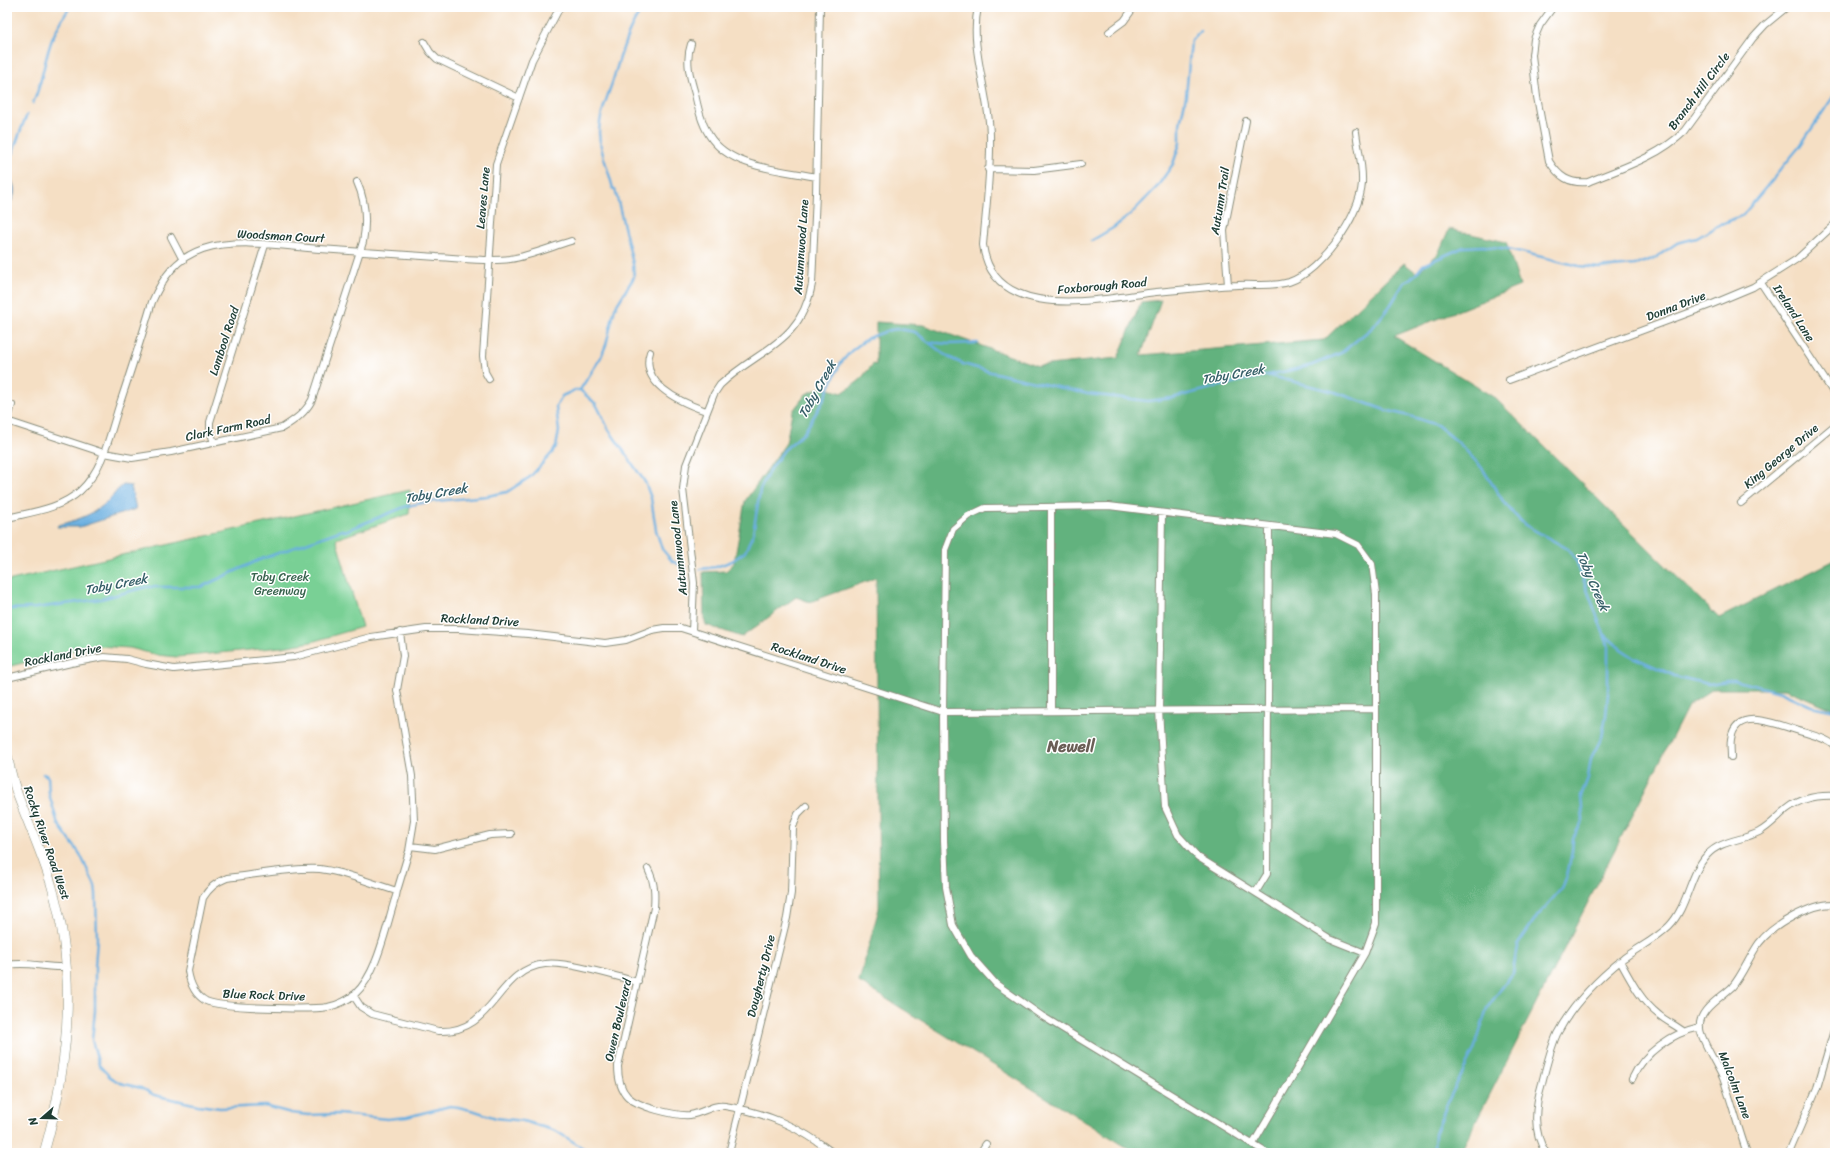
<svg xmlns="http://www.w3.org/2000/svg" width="1842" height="1160" font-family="Sriracha,sans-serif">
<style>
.green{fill:#79d095;stroke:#4c8664}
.forest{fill:#62b27e;stroke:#407859}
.water{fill:#6aafe0;stroke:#44768a}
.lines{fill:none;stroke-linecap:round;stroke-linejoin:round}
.stream{stroke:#6aafe0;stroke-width:2.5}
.street-casing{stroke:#8a8e7c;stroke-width:8}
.secondary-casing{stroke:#8a8e7c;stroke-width:10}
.street{stroke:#fff;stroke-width:6}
.secondary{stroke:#fff;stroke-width:9}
.labels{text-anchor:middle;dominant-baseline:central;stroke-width:3;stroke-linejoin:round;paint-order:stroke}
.street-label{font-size:12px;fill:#1f3d34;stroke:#fff}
.park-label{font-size:12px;fill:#36624c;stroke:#fff}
.water-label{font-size:13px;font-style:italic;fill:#365f68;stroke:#fff}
.district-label{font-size:16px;font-weight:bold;fill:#6a5e56;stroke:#fff}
</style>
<rect width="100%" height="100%" fill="#fff"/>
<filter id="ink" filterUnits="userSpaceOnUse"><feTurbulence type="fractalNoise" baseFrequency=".025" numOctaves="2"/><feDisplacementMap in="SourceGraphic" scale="8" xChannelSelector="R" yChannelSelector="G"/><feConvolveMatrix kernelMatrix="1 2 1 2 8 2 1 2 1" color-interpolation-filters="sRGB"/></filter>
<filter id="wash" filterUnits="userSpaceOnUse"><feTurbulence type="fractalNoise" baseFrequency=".012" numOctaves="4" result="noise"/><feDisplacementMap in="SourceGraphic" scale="16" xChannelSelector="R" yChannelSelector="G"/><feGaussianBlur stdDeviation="0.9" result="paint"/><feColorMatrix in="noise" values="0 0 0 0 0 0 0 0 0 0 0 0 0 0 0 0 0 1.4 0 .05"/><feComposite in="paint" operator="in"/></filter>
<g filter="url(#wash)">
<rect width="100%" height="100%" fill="#f5dfc4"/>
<path class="green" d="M410,490L409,514L336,539L362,627L311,642L282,647L177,657L157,655L130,648L98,646L69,651L7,667V581Z"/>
<path class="forest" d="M1449,229L1506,242L1520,286L1394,336L1495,398L1719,618L1835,560V710L1785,689H1713L1688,706L1460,1153H1136L859,982L879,908L876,578L810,602L796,597L742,637L706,625L704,619L703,572L726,571L734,563L745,501L786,443L792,412L806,394L822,387L842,393L859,381L873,364L876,365V322L923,325L1038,366L1118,358L1141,302L1161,300L1141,355L1324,340L1404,263L1417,273L1438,254Z"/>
<path class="water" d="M7,173C16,185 18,195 7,207Z
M123,485L131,486L136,509L80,527H57L58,525C75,521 92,515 106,503C112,498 116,490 123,485Z"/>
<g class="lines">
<path class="stream" d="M33,103C43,82 44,58 53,37C58,26 64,16 70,7
M7,164C16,149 19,131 27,115
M1091,241L1113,228L1130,215L1157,187L1173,164L1180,143V124L1186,96L1191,41L1200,31
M928,342L948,344L978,343
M1267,375L1335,392L1385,410L1413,417L1437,425L1459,443L1482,468L1503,501L1513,513L1525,525L1568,549L1576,560L1608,645V693L1606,716L1602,737L1591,758L1588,778L1581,796L1583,820L1573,838L1572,852L1567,876L1562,888L1535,919L1517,946L1513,973L1487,1008L1474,1050L1449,1099L1435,1134L1434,1148L1436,1153
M580,390L601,357L606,345L615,308L634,277L633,264L615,189H613C609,170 600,153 599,133C599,115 608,96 613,80C621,55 627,28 644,7
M700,569L716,567L732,561L745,552L753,534L760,490L768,473L784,450L804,433L823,401L840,364L851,351L868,338L890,330L899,329L915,332L948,357L963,364L991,372L1088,394L1148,401L1172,398L1240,381L1310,366L1341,353L1373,327L1390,306L1404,283L1415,275L1423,265L1464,247L1483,246L1509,249L1579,266L1599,268L1635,265L1655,258L1677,243L1697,238L1717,226L1743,215L1800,146L1835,94
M7,609L36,608L101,599L146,587H201L259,560L342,530L345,531L407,506L427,502L487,496L507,492L530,477L552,453L556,447L559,431L556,407L562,396L575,390H580L596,404L609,430L645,482L651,498L656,530L662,549L672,561L686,568
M1604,634L1621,649L1633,657L1675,676L1708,684L1734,680L1780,692L1811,706L1835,711
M43,774L48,776L49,794L58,824L80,854L95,886L96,894L97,940L95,966V1011L92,1040L99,1065L110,1077L120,1083L141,1088L154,1095L198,1105L220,1108L265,1106L291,1113L308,1115L339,1114L387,1119L407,1117L450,1106L458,1107L475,1111L496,1118L523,1121L556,1131L591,1153"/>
</g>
</g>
<g filter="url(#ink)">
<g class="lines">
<g class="street-casing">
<path id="street" d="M978,7C969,47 989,93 990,135C991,171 986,209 983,245C986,268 997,284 1018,293C1056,310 1116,297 1156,292C1183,290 1211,286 1238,285C1254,284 1273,287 1289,282C1321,271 1360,217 1362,183C1363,166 1358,149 1356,132
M1553,7L1540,25L1534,39L1532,55L1537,97L1549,161C1559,177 1569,184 1588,182C1622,168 1658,157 1685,131L1753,38L1765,25L1787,7
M1109,32L1124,21L1134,7
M424,42L430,52L437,59L519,98
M691,44C685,61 690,77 695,94C698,108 701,122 709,135C729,168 781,170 816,177
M988,169L1034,170L1081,164
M171,237L183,260
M1761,283L1835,395
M1228,285L1224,231L1246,121
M650,352C639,385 683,403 706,411
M489,379L485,372L483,356L496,164L532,60L560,7
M1509,380L1710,305L1753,287L1797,259L1835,224
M7,421L104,453L132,458L171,452L282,428C295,420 305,413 312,400L363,242C367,221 366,202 357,182
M7,421L12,405
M214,443L210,430V422L265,245
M1741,503L1835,425
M1162,513L1159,710L1165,807L1178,835L1198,857L1330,939L1365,953
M7,518C32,512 60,509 80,491C104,469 110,433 120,403C131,370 142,336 152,302C163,277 176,258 203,249C237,238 283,246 320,249C359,252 398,254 437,257C461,258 486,262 510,259C530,256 551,247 571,241
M692,631L694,583L683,489L686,465L714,394L720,385C758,349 801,344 812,284L816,194L820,7
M7,678L71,663L104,657L127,659L146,664L174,669L294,657L371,637L426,629H459L528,634L605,643L626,640L652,630L664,628H681L943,712L1375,709
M1051,711V507
M1731,757C1731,751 1730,745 1731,739C1736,706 1776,724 1796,730C1808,734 1825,737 1835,746
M410,846L435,849L490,835L511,834
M648,869C655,883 655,893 654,908L618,1066C618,1096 631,1103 657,1110C668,1113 679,1116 690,1115C703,1113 713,1104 725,1106C767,1113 800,1127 833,1153
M397,891C372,884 346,872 320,869C294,867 254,875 227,878C216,882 209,888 203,898L188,971C190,984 195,995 206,1001C221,1008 310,1010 328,1007C337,1005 348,1000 355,994C378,973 386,926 396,896L397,891L409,851L414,821L412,776L397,690L403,656L400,632
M1256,892L1267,874L1269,527
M1620,961C1631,981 1641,1001 1659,1015C1666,1021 1675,1025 1683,1031
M7,965C30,961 44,968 65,967
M353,995L361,1007L372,1014L438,1031C495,1034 495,970 545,964C567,961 614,976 638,982
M1632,1079C1644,1052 1672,1033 1700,1027
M1253,1144L1365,953L1376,923V594L1372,564L1358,545L1336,534L1109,506L985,508L968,516L953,529L945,550L943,712L944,841L946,887L953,925L971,956L996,984L1042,1016L1267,1153
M729,1153L787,918L791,893L793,827L798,814L806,806
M980,1153L986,1144
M1546,1153C1532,1131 1535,1107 1542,1083C1546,1067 1550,1050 1557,1034C1572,1005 1599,978 1624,958C1639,947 1656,939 1669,926C1688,907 1689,875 1707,855C1721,840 1741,841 1759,832C1770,826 1777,817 1787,809C1801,798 1817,795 1835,796
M1747,1153C1738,1128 1732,1103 1723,1078C1718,1066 1701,1040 1700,1029C1697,1010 1721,998 1732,987C1743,974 1749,957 1759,943C1773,925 1811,903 1835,904
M1789,1153L1817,1088L1835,1027"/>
</g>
<g class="secondary-casing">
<path id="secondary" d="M7,755C10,768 13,783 18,796C29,826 43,855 52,887C78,975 69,1065 44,1153"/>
</g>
<use href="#street" class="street"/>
<use href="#secondary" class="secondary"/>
</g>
</g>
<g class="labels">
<g class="street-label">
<text transform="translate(1699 91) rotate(-53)">Branch Hill Circle</text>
<text transform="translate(483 198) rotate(-85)">Leaves Lane</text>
<text transform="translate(1220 201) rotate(-81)">Autumn Trail</text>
<text transform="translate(281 236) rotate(3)">Woodsman Court</text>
<text transform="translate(801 247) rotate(-86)">Autumnwood Lane</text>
<text transform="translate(1102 286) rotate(-5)">Foxborough Road</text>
<text transform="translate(1676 306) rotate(-21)">Donna Drive</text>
<text transform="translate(1794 313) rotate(57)">Ireland Lane</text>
<text transform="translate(224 341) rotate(-72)">Lambool Road</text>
<text transform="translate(228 428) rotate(-12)">Clark Farm Road</text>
<text transform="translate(1781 456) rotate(-40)">King George Drive</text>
<text transform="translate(678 548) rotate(-96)">Autumnwood Lane</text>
<text transform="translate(480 620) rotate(3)">Rockland Drive</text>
<text transform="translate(63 655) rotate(-11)">Rockland Drive</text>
<text transform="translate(809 658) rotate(18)">Rockland Drive</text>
<text transform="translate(47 843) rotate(71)">Rocky River Road West</text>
<text transform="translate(761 976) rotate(-76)">Dougherty Drive</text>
<text transform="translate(264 995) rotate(2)">Blue Rock Drive</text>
<text transform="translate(618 1020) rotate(-77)">Owen Boulevard</text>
<text transform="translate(1735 1085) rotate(69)">Malcolm Lane</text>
</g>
<g class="park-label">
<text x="280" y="577">Toby Creek<tspan x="280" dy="14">Greenway</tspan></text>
</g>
<g class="water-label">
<text transform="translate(1233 374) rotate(-10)">Toby Creek</text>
<text transform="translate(817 389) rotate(-61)">Toby Creek</text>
<text transform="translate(436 493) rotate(-10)">Toby Creek</text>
<text transform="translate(1593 581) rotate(67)">Toby Creek</text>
<text transform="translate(116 584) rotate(-11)">Toby Creek</text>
</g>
<g class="district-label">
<text x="1071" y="746">Newell</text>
</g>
</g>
<rect width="1842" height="1160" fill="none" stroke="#fff" stroke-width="24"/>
<g transform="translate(42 1118) rotate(250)" stroke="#ffffff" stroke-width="3" paint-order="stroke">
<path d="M0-3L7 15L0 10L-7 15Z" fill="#1f3d34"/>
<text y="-6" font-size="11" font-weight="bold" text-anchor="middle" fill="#1f3d34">N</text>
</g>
</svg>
